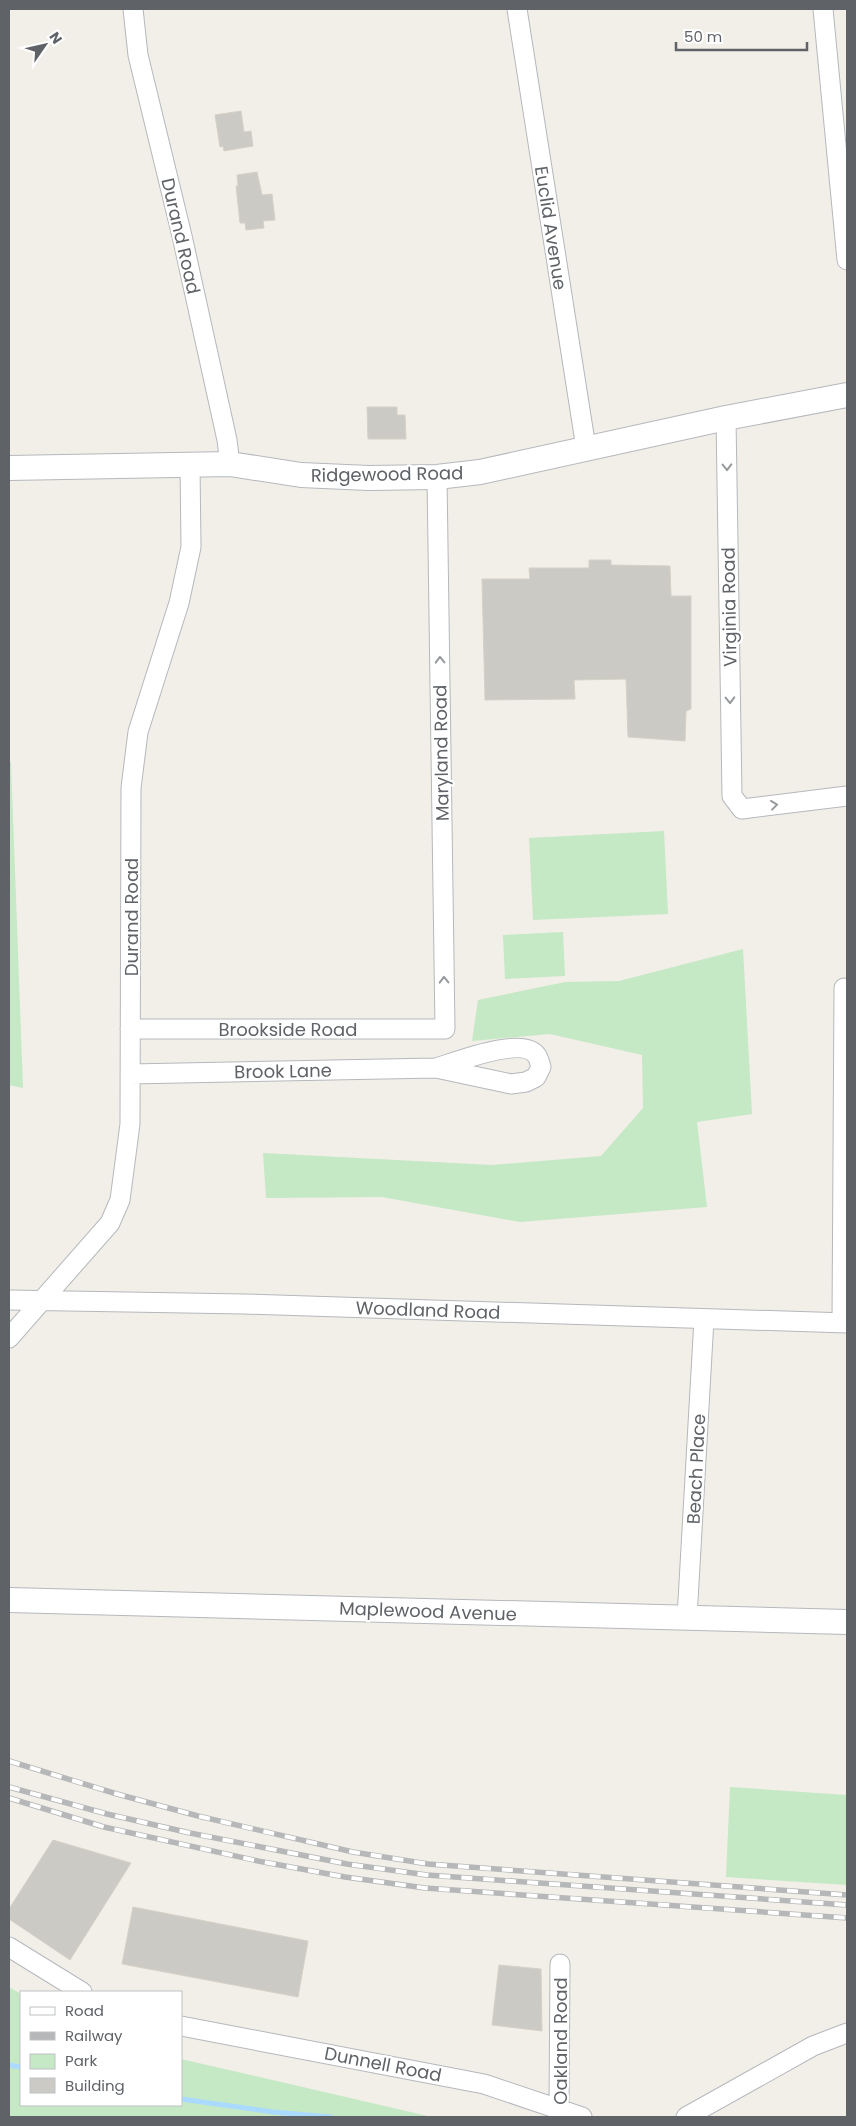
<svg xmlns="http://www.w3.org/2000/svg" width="856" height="2126" font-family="Poppins,sans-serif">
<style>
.green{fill:#c5e8c5}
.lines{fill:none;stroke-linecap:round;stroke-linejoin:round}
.stream{stroke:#aadaff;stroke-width:5}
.building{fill:#cccac5;stroke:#d6d1c6}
.minor-casing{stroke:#b5b8bc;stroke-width:21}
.tertiary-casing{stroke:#b5b8bc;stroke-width:26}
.minor{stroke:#fff;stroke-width:19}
.tertiary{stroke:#fff;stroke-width:24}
.rail-casing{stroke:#b6b7b8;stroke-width:5.5}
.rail{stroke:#fff;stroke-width:4;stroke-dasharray:11;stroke-linecap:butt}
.oneway{stroke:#979a9d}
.labels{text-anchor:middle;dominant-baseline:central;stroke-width:4.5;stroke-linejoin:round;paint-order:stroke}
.street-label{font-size:18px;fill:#5f6368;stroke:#fff}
</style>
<rect width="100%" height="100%" fill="#f1efe8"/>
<path class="green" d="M9,761L11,763L23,1088L9,1085Z
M664,831L668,914L533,920L529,838Z
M563,932L565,976L505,979L503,935Z
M743,949L752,1114L697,1122L707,1207L520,1222L382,1197L266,1198L263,1153L492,1165L601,1156L643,1108L642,1055L550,1034L472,1041L478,1000L565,982L619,981Z
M730,1787L847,1795V1885L726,1877Z
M9,1987L21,1994V2105H181V2059L432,2117H9Z"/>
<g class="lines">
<path class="stream" d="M9,2065L21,2067
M181,2099L273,2112L331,2117"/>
</g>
<path class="building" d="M241,111L244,132L251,131L253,146L224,151L223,146L220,147L215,115Z
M257,172L262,195L272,194L275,220L263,221L264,228L246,230L245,223H240L236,186H238L237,175Z
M367,407H397V415H405L406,439H368Z
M589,560H611V565L670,566L671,596H691V709L686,711L685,741L628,737L626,679L574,680L575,699L485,700L482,579H530L529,568H589Z
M53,1840L131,1863L70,1960L9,1919V1909Z
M133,1907L308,1941L298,1997L122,1964Z
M499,1965L541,1969L542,2031L492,2025Z"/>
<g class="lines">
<g class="minor-casing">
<path id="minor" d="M133,9L138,55L182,236L227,440L230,464
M517,9L586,448
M823,9L847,260
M726,418L732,796L742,809L847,796
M130,1029H445L437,477
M130,1074L436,1068L511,1084L526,1082L536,1077L541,1067C540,1064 539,1059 537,1056C524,1035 456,1062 436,1068
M9,1300L244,1304L847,1323
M842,1323L844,988
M9,1338L110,1223L120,1200L130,1124L131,788L138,732L179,603L191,547L190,464
M687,1618L704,1319
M9,1947L82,1992
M181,2026L484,2084L582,2117
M560,2117L559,2109L560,1964
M686,2117L813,2046L847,2033"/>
</g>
<g class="tertiary-casing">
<path id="tertiary" d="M9,468L230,464L301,475L369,478L437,477L480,472L726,418L847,395
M9,1600L847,1622"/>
</g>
<use href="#minor" class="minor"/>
<use href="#tertiary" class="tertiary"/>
<g class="rail-casing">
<path id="rail" d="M9,1761L117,1794L198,1816L353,1852L428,1864L847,1895
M9,1787L107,1814L190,1833L347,1864L427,1875L847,1905
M9,1798L104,1827L258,1861L345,1877L425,1888L847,1918"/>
</g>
<use href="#rail" class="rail"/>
</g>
<defs><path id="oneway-chevron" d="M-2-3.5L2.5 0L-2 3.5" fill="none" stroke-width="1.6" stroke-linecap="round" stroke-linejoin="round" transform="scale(1.25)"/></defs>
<g class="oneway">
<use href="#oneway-chevron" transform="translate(727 467) rotate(89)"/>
<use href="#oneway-chevron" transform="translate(440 660) rotate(-91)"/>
<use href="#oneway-chevron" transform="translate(730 700) rotate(89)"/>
<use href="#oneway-chevron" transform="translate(774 805) rotate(-7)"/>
<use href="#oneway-chevron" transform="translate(444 980) rotate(-91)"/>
</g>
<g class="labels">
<g class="street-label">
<text transform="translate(551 228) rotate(81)">Euclid Avenue</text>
<text transform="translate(181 236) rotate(77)">Durand Road</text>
<text transform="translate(387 474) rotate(-1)">Ridgewood Road</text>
<text transform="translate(729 607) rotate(-91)">Virginia Road</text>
<text transform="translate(441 753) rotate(-91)">Maryland Road</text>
<text transform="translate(131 917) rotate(-90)">Durand Road</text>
<text x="288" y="1029">Brookside Road</text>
<text transform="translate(283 1071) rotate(-1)">Brook Lane</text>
<text transform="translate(428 1310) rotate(2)">Woodland Road</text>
<text transform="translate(696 1469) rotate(-87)">Beach Place</text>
<text transform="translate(428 1611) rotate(2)">Maplewood Avenue</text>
<text transform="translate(560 2041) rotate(-90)">Oakland Road</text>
<text transform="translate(383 2064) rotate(11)">Dunnell Road</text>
</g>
</g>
<rect width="856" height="2126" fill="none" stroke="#5f6368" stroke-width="20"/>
<rect x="20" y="1991" width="162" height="115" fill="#ffffff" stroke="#bfc1c3"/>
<rect x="30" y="2007" width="25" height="8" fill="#ffffff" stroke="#bfc1c3"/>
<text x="65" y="2016" font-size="15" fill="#5f6368">Road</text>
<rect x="30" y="2032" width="25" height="8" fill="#b6b7b8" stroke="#bfc1c3"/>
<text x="65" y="2041" font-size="15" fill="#5f6368">Railway</text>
<rect x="30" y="2054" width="25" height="15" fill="#c5e8c5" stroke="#bfc1c3"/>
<text x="65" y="2066" font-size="15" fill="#5f6368">Park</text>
<rect x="30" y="2078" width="25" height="15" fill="#cccac5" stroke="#bfc1c3"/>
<text x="65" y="2091" font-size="15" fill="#5f6368">Building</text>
<g transform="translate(45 45) rotate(56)" stroke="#ffffff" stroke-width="4" paint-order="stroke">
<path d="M0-4L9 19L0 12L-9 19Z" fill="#5f6368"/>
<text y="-8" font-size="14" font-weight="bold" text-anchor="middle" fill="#5f6368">N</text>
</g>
<path d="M676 42v8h131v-8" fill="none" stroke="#5f6368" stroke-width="2.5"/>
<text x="684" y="42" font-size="15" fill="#5f6368" stroke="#ffffff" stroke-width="4" paint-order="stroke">50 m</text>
</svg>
